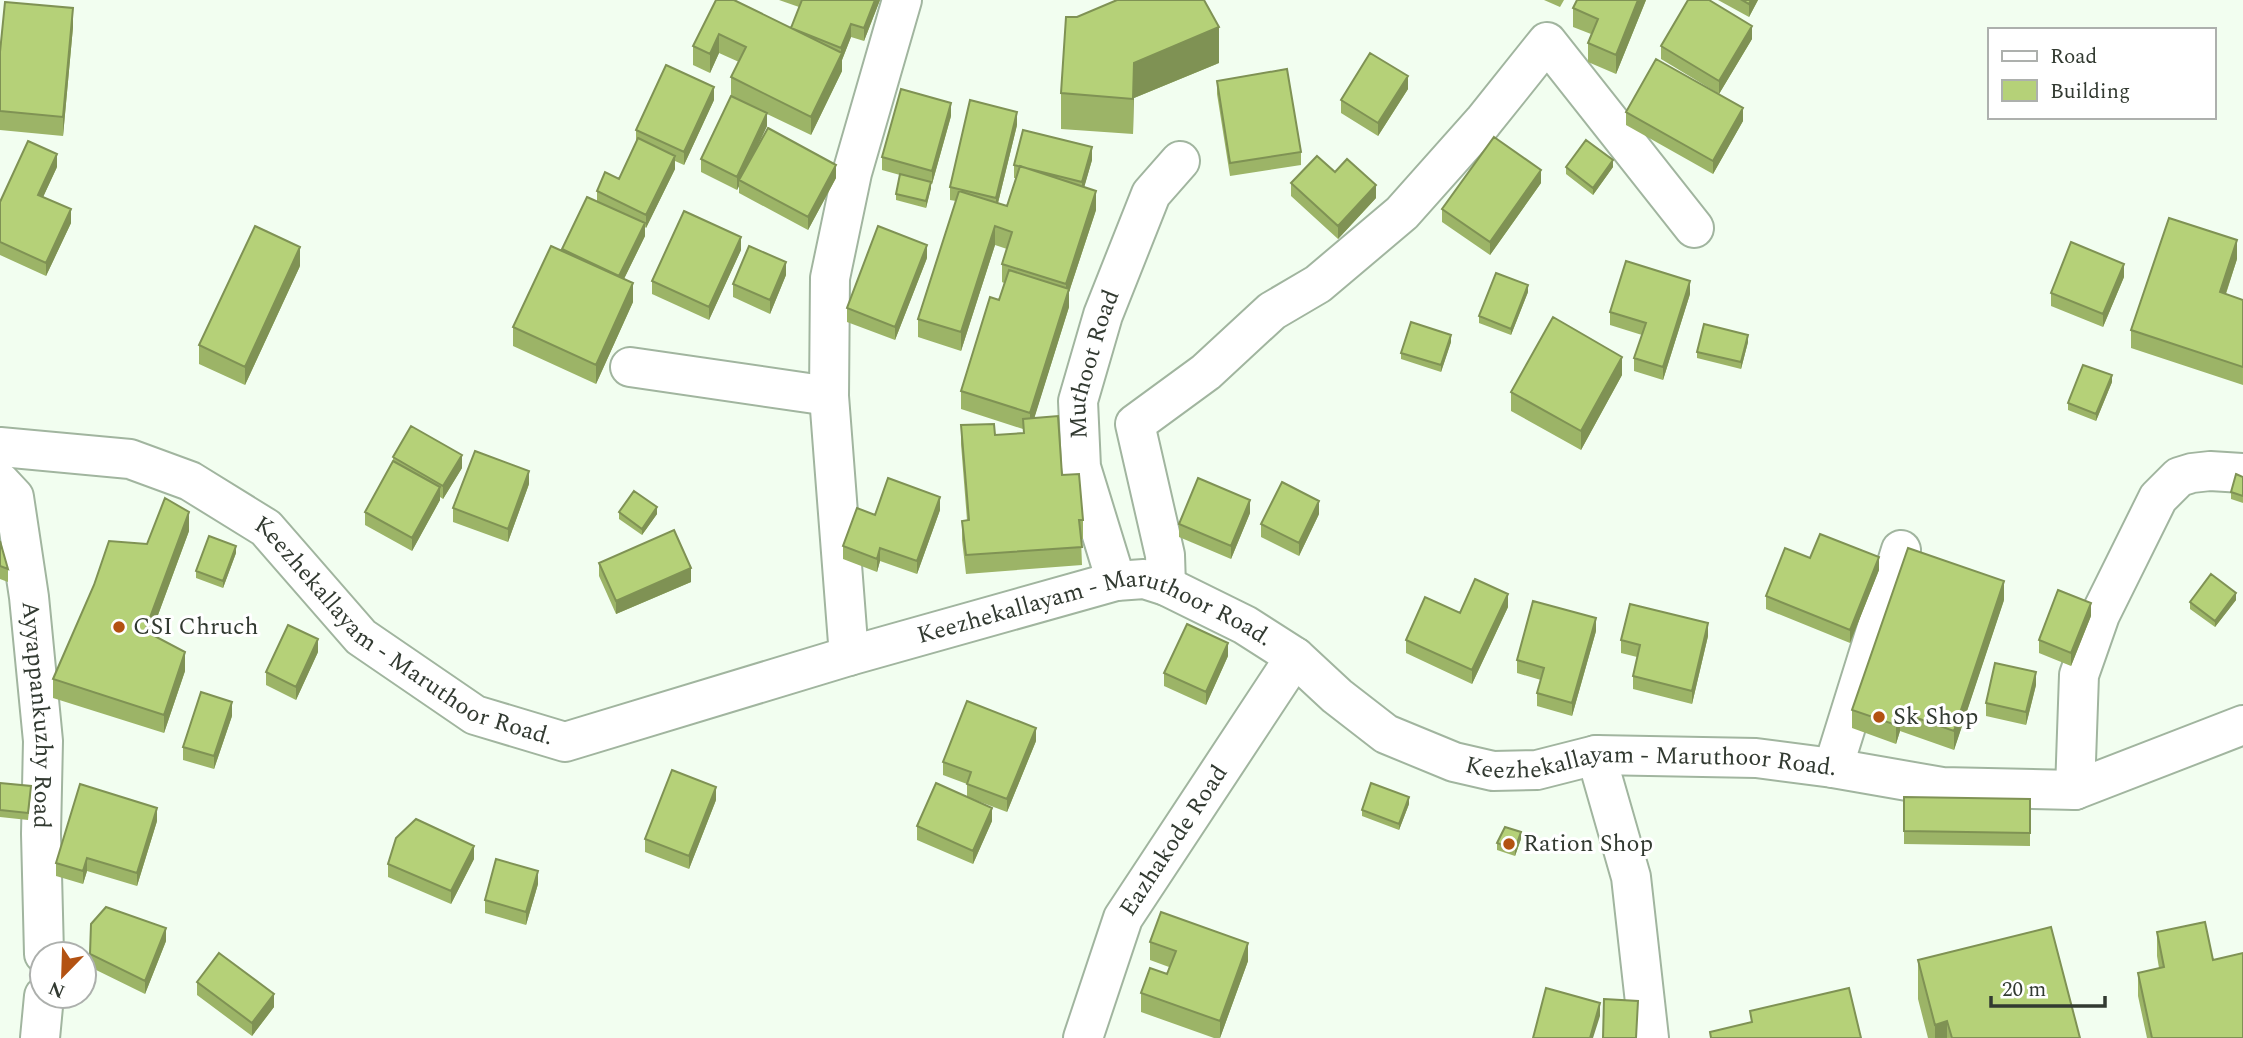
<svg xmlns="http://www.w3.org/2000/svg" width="2243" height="1038" font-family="Spectral,serif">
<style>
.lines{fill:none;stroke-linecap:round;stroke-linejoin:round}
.minor-casing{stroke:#a1b59f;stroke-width:42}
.tertiary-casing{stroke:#a1b59f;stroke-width:42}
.minor{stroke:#fff;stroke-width:38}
.tertiary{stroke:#fff;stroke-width:38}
.wall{fill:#9cb467}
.shaded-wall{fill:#7f9254}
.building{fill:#b5d178;stroke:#7f9254;stroke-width:2}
.poi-dot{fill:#b35212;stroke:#fff;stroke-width:2.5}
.labels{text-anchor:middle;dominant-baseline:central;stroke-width:6;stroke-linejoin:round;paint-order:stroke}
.street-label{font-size:24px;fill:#323a31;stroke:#fff}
.poi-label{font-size:24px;fill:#323a31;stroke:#fff;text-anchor:start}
</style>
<rect width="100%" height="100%" fill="#f2fef0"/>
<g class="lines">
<g class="minor-casing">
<g id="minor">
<path d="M630,367L829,396"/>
<path id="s1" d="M0,482L14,497L29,597L43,741L41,834L44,954"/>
<path id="s2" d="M1116,581L1081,467L1078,401L1103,315L1151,194L1180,161"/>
<path d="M1166,586L1165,555L1135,424L1206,372L1272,311L1318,284L1402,213L1483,122L1547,42L1694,228"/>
<path d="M849,656L829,396L830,278L852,173L902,0"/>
<path d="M1596,755L1631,877L1649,1038"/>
<path d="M1833,768L1901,550"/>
<path d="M2075,790L2079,675L2100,615L2158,498L2179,477L2192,473L2210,471L2243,473"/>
<path d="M40,1038L44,996"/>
<path id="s3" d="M1083,1038L1123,918L1295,657"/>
</g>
</g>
<g class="tertiary-casing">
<g id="tertiary">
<path id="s4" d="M0,447L130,459L190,481L266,528L361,637L475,715L565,742L849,656L1116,581L1144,579L1166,586L1245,625L1295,657L1337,696L1386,734L1454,762L1493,771L1537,770L1596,755L1756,758L1833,768L1942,787L2075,790L2243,725"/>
</g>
</g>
<use href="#minor" class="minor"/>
<use href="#tertiary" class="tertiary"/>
</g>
<path class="wall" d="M716,0L791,28L799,7L779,0H880L864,41L851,37L842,60V71L811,135L767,114V126L755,151L836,178L808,230L739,193V186L737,190L701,172V159L731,96V77L739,62L719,53L710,73L693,65V46Z
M1544,0H1564L1560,7Z
M1577,0H1646L1616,74L1588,62V43L1591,34L1573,27V8Z
M1718,0H1758L1749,17Z
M73,27L63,136L0,130V52Z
M1752,39L1719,94L1661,59V46Z
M1219,63L1134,98L1133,134L1061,129V93Z
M1217,81L1301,152V165L1230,176L1217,94Z
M1408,89L1378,136L1341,113V100Z
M714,100L684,165L675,161V169L646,228L645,227V236L624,279L633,302L596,384L513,346V327L562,249L597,201V191L619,179L636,142V130Z
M1626,112L1743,121L1713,174L1626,125Z
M951,116L932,184H931V188L926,208L896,200V194L900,175L882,170V157Z
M1017,125L998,203L1007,206L1016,178H1014V165L1092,160L1084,187L1096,210L1069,292V307L1034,418L1083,520V539H1081L1082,565L966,574L962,540V521L967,520L961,444V425L995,435L1023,433V429L961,409V391L999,300L1004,283L1002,282V264L1007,249L995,245L961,351L918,337V319L956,201L950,200V187Z
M57,167L43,197L71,223L46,276L0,255V202Z
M1566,167H1613L1593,195L1566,174Z
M1335,172L1376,198L1338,239L1291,196V183Z
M1541,183L1490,255L1442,222V209Z
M741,250L709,320L652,294V281Z
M927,258L895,340L847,322V308Z
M2237,259L2226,294L2243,300V385L2131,348V330Z
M300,266L245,385L199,364V345Z
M786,275L770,314L733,297V284Z
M2124,277L2103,327L2051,306V293Z
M1528,292L1511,335L1479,323V316Z
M1690,294L1663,380L1634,371V358L1642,335L1610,325V312Z
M1451,342L1441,372L1401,359V353Z
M1748,342L1741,369L1697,358V352Z
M1622,375L1581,450L1511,411V392Z
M2112,382L2096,421L2068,410V403Z
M393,457L462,468L443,499L440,497V500L412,551L365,525V512L393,461Z
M2243,477V503L2231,499V492Z
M529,484L508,542L453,522V508Z
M940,510L917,574L880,561L877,572L843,559V546L875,515Z
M619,512L657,514L642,535L619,519Z
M1250,513L1231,559L1179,537V524Z
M1319,514L1299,556L1261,537V524Z
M189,531L151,634L185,671L164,733L53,698V679L147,544Z
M0,541L8,569V582L0,579Z
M236,553L223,588L196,578V571Z
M1810,558L1879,570L1850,643L1766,609V596Z
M599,563L691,582L616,614L599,576Z
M2004,600L1954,750L1900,731L1896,744L1852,728V710Z
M2236,600L2215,627L2190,609V602Z
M1508,607L1472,684L1406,653V640L1460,613Z
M2091,616L2071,666L2039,653V640Z
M1596,631L1572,716L1537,706V693L1541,680L1517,673V660Z
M1708,636L1692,704L1633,689V676L1637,657L1621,653V640Z
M318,652L296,700L266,685V672Z
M1228,656L1206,705L1164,686V673Z
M2036,685L2026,725L1986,716V703Z
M232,716L214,769L183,760V747Z
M1036,741L1007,812L967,797V784L943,775V762Z
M0,783L31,793L28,820L0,817Z
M1904,797L2030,799V846L1904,844Z
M716,800L689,869L645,852V839Z
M1409,804L1399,830L1362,816V810Z
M157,821L137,886L87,871L83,884L56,876V863Z
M992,821L973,864L917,840V826Z
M1521,839L1515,856L1497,850V843Z
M474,859L451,904L388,877V864Z
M538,884L526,925L485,913V900Z
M2157,932L2213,960L2243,1038H2147L2138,996V973L2159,968L2157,956Z
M166,941L145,994L90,967V954Z
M1150,942L1248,961L1220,1038H1214L1141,1012V993L1167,974L1169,967L1150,960Z
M1918,960L2080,1038H1928L1918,999Z
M197,982L274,1007L252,1036L197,995Z"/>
<path class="shaded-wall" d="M875,0H880L864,41V28Z
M1638,0H1646L1616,74V55Z
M1751,0H1758L1749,17V4Z
M73,8V27L63,136V117Z
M851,24V37L842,60V71L811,135V117L841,54V48Z
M1752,26V39L1719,94V81Z
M1219,27V63L1134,98L1133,134L1134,63Z
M719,34V53L710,73V54Z
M1408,76V89L1378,136V123Z
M714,87V100L684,165V152Z
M951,103V116L932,184V171Z
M1743,108V121L1713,174V161Z
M1017,112V125L996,211V198Z
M767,113V126L741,181L739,180V186L737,190V177Z
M1092,147V160L1082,195V182Z
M57,154V167L38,208V195Z
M675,156V169L646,228V215Z
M1613,160V167L1593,195V188Z
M836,165V178L808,230V217Z
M1541,170V183L1490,255V242Z
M931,182V188L926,208V201Z
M1376,185V198L1338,239V226Z
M1096,191V210L1069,292V307L1030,432V413L1066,300V284Z
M71,209V223L46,276V263Z
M645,223V236L619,289V276Z
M995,226V245L961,351V332Z
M741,237V250L709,320V307Z
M2237,240V259L2220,311V292Z
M927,245V258L895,340V327Z
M300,247V266L245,385V367Z
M786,262V275L770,314V300Z
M2124,264V277L2103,327V314Z
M1690,281V294L1663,380V367Z
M633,283V302L596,384V365Z
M1528,285V292L1511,335V329Z
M1451,335V342L1441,372V365Z
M1748,335V342L1741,369V362Z
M1622,357V375L1581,450V431Z
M2112,375V382L2096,421V414Z
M462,455V468L443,499V486Z
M529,471V484L508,542V529Z
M440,487V500L412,551V538Z
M940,497V510L917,574V561Z
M1250,500V513L1231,559V546Z
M1319,501V514L1299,556V543Z
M657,507V514L642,535V529Z
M189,512V531L145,650V631Z
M236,546V553L223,588V581Z
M880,548V561L877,572V559Z
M1879,557V570L1850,643V630Z
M691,568V582L616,614V601Z
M2004,581V600L1954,750V731Z
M2236,593V600L2215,627V621Z
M1508,594V607L1472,684V670Z
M2091,603V616L2071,666V653Z
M1596,618V631L1572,716V703Z
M1708,623V636L1692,704V691Z
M318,639V652L296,700V687Z
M1228,643V656L1206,705V692Z
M185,652V671L164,733V715Z
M2036,672V685L2026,725V712Z
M232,702V716L214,769V756Z
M1900,712V731L1896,744V725Z
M1036,728V741L1007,812V799Z
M716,787V800L689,869V856Z
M1409,797V804L1399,830V824Z
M157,808V821L137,886V873Z
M992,808V821L973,864V851Z
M1521,832V839L1515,856V849Z
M474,846V859L451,904V891Z
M87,858V871L83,884V871Z
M538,871V884L526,925V912Z
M166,928V941L145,994V981Z
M1248,943V961L1220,1038V1021Z
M274,994V1007L252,1036V1023Z
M1600,1003V1016L1593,1038H1590Z
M1947,1021V1038H1935V1025Z"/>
<path class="building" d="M716,0H734L842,53L811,117L731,77L746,47L719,34L710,54L693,46Z
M802,0H875L864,28L851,24L841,48L791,28Z
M1117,0H1204L1219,27L1134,63L1133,99L1061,93L1066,17H1077Z
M1577,0H1638L1616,55L1588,43L1598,19L1573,8Z
M1688,0H1709L1752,26L1719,81L1661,46Z
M1742,0H1751L1749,4Z
M5,2L73,8L63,117L0,111V52Z
M1370,53L1408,76L1378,123L1341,100Z
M1656,59L1743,108L1713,161L1626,112Z
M666,65L714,87L684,152L636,130Z
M1287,69L1301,152L1230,163L1217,81Z
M901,89L951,103L932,171L882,157Z
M731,96L767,113L737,177L701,159Z
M970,100L1017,112L996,198L950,187Z
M768,128L836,165L808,217L739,180Z
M1023,130L1092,147L1082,182L1014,165Z
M1494,137L1541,170L1490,242L1442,209Z
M638,138L675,156L646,215L597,191L605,172L619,179Z
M1586,140L1613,160L1593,188L1566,167Z
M28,141L57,154L38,195L71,209L46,263L0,242V202Z
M1317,156L1335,172L1347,159L1376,185L1338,226L1291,183Z
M1020,166L1096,191L1066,284L1002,264L1012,232L995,226L961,332L918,319L959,191L1007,206Z
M900,174L931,182L926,201L896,194Z
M587,197L645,223L619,276L562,249Z
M684,211L741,237L709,307L652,281Z
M2169,218L2237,240L2220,292L2243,300V367L2131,330Z
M255,226L300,247L245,367L199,345Z
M878,226L927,245L895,327L847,308Z
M2071,242L2124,264L2103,314L2051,293Z
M551,246L633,283L596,365L513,327Z
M749,246L786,262L770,300L733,284Z
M1626,261L1690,281L1663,367L1634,358L1646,323L1610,312Z
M1009,270L1069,289L1030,413L961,391L990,297L999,300Z
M1496,273L1528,285L1511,329L1479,316Z
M1553,317L1622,357L1581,431L1511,392Z
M1411,322L1451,335L1441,365L1401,353Z
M1704,324L1748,335L1741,362L1697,352Z
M2083,365L2112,375L2096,414L2068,403Z
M1058,416L1062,475L1079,474L1083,520H1079L1082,547L966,555L962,521L969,520L961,425L994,424L995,435L1024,433L1023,419Z
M411,426L462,455L443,486L393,457Z
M475,451L529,471L508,529L453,508Z
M393,461L440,487L412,538L365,512Z
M2236,474L2243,477V496L2231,492Z
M888,478L940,497L917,561L880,548L877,559L843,546L857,508L875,515Z
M1198,478L1250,500L1231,546L1179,524Z
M1282,482L1319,501L1299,543L1261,524Z
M634,491L657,507L642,529L619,512Z
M165,498L189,512L145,631L185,652L164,715L53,679L94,585L109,541L147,544Z
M674,530L691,568L616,601L599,563Z
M1820,534L1879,557L1850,630L1766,596L1785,548L1810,558Z
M209,536L236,546L223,581L196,571Z
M0,541L8,569L0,566Z
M1908,548L2004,581L1954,731L1900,712L1896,725L1852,710Z
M2211,574L2236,593L2215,621L2190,602Z
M1475,579L1508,594L1472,670L1406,640L1425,597L1460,613Z
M2058,590L2091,603L2071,653L2039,640Z
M1533,601L1596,618L1572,703L1537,693L1544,668L1517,660Z
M1630,604L1708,623L1692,691L1633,676L1640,645L1621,640Z
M1187,624L1228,643L1206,692L1164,673Z
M288,625L318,639L296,687L266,672Z
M1995,663L2036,672L2026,712L1986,703Z
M201,692L232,702L214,756L183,747Z
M967,701L1036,728L1007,799L967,784L971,772L943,762Z
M672,770L716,787L689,856L645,839Z
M0,783L31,786L28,813L0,810Z
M936,783L992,808L973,851L917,826Z
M1371,783L1409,797L1399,824L1362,810Z
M80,784L157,808L137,873L87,858L83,871L56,863Z
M1904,797L2030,799V833L1904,831Z
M416,819L474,846L451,891L388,864L396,838Z
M1505,827L1521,832L1515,849L1497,843Z
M496,859L538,871L526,912L485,900Z
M106,907L166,928L145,981L90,954L91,924Z
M1161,912L1248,943L1220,1021L1141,993L1150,968L1167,974L1176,951L1150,942Z
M2205,922L2213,960L2243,953V1038H2152L2138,973L2164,967L2157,932Z
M2051,927L2080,1038H1952L1947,1021L1935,1025L1918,960Z
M219,953L274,994L252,1023L197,982Z
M1546,988L1600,1003L1590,1038H1533Z
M1849,988L1861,1038H1711L1710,1032L1752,1022L1750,1011Z
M1604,999L1638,1001L1636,1038H1603Z"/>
<g class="poi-dot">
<circle cx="119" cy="627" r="7"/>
<circle cx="1879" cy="717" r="7"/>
<circle cx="1509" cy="844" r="7"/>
</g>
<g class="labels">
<g class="street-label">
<text stroke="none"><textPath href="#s2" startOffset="224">Muthoot Road</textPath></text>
<text stroke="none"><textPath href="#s4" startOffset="460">Keezhekallayam - Maruthoor Road.</textPath></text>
<text stroke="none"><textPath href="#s4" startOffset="1216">Keezhekallayam - Maruthoor Road.</textPath></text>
<text stroke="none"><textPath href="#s1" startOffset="240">Ayyappankuzhy Road</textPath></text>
<text stroke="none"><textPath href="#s4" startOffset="1825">Keezhekallayam - Maruthoor Road.</textPath></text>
<text stroke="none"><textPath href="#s3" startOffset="219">Eazhakode Road</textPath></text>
</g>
<g class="poi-label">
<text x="133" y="627">CSI Chruch</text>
<text x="1893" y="717">Sk Shop</text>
<text x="1523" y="844">Ration Shop</text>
</g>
</g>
<rect x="1988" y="28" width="228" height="91" fill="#ffffff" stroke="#adb0ad" stroke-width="2"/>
<rect x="2002" y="51" width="35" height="10" fill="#ffffff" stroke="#adb0ad" stroke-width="2"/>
<text x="2050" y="63" font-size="21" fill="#323a31">Road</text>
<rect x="2002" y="80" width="35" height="21" fill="#b5d178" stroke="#adb0ad" stroke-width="2"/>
<text x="2050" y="98" font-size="21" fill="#323a31">Building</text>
<g transform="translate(63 975) rotate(203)"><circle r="33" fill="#ffffff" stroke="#adb0ad" stroke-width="2"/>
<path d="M0-5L12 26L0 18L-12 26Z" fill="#b35212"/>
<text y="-10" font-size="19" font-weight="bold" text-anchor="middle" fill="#323a31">N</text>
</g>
<path d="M1991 996v10h114v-10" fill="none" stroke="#323a31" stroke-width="3.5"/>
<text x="2002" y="996" font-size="21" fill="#323a31" stroke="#ffffff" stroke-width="5" paint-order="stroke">20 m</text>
</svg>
